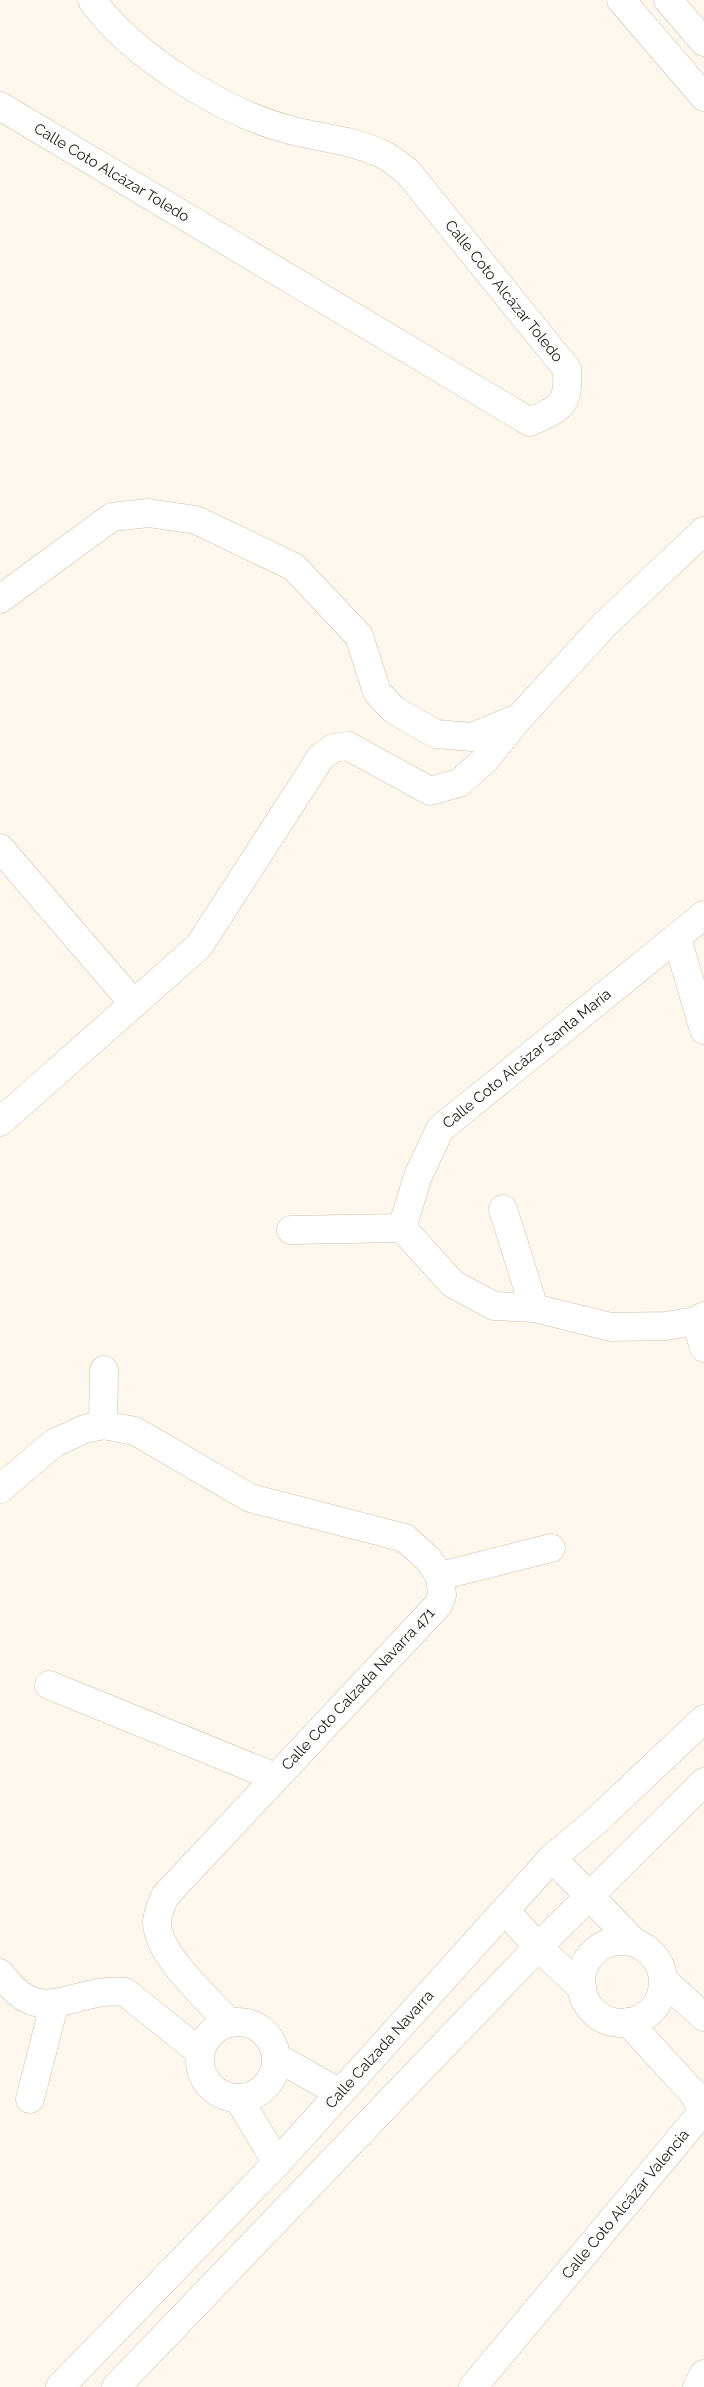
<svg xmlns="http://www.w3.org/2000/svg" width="704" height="2387" font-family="Raleway,sans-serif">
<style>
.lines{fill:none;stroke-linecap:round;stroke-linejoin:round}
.street-casing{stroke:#d1c2a9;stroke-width:29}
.street{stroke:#fff;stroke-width:28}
.labels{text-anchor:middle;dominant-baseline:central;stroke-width:5;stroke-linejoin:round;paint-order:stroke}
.street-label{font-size:15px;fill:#1b160d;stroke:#fff}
</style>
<rect width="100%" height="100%" fill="#fdf7ed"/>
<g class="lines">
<g class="street-casing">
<g id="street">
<path d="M621,0L704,97"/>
<path d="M668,0L704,42"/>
<path id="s1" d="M0,106L530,422C562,407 569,406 567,369L407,171C399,166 391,158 382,154C353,140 320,138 290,130C224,113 132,56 92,0"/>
<path d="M0,599L112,517L148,513L196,520L294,567L359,636L377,692L394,710L436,734L472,737L516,719"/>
<path d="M0,848L134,1004"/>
<path d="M677,938L704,1030"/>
<path d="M0,1122L199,946L321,757L333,748L348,746L430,791L459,783L485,760L518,719L605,624L704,531"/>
<path d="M503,1209L534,1308"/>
<path id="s2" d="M402,1228L418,1176L440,1129L704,915"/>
<path d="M402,1228L453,1284L494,1306L534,1308L611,1327L666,1326L696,1321L704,1316"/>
<path d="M291,1230L402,1228"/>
<path d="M696,1321L704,1348"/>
<path d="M103,1425L104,1370"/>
<path d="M0,1489L54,1443L85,1429L103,1425L135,1431L250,1498L405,1538L428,1559L440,1576L442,1595L438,1605L165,1896C162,1904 157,1914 157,1922C157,1955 208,1999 230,2023"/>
<path d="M440,1576L551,1548"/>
<path d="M49,1685L275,1777"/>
<path d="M552,1858L635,1943"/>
<path d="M505,1910L538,1947L582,1988"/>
<circle cx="622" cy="1982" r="41"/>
<path d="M0,1973C42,2032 72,1986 125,1992L200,2052"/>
<path d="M664,1981L704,2017"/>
<circle cx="238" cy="2060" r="38"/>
<path d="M276,2057L340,2093"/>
<path d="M238,2098L277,2163"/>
<path d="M30,2099L54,2005"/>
<path id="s3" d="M60,2387L277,2163L552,1858L596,1821L704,1719"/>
<path d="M116,2387L538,1947L704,1782"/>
<path id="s4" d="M473,2387L699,2116L700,2105L693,2093L628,2022"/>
<path d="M697,2387L704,2374"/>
</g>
</g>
<use href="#street" class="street"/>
</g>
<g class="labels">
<g class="street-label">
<text stroke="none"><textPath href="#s1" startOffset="130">Calle Coto Alcázar Toledo</textPath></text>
<text transform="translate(504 291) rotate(51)">Calle Coto Alcázar Toledo</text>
<text stroke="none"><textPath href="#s2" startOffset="218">Calle Coto Alcázar Santa María</textPath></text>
<text transform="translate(358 1689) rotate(-47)">Calle Coto Calzada Navarra 471</text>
<text stroke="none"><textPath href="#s3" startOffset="465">Calle Calzada Navarra</textPath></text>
<text stroke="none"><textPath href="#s4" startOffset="238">Calle Coto Alcázar Valencia</textPath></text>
</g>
</g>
</svg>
